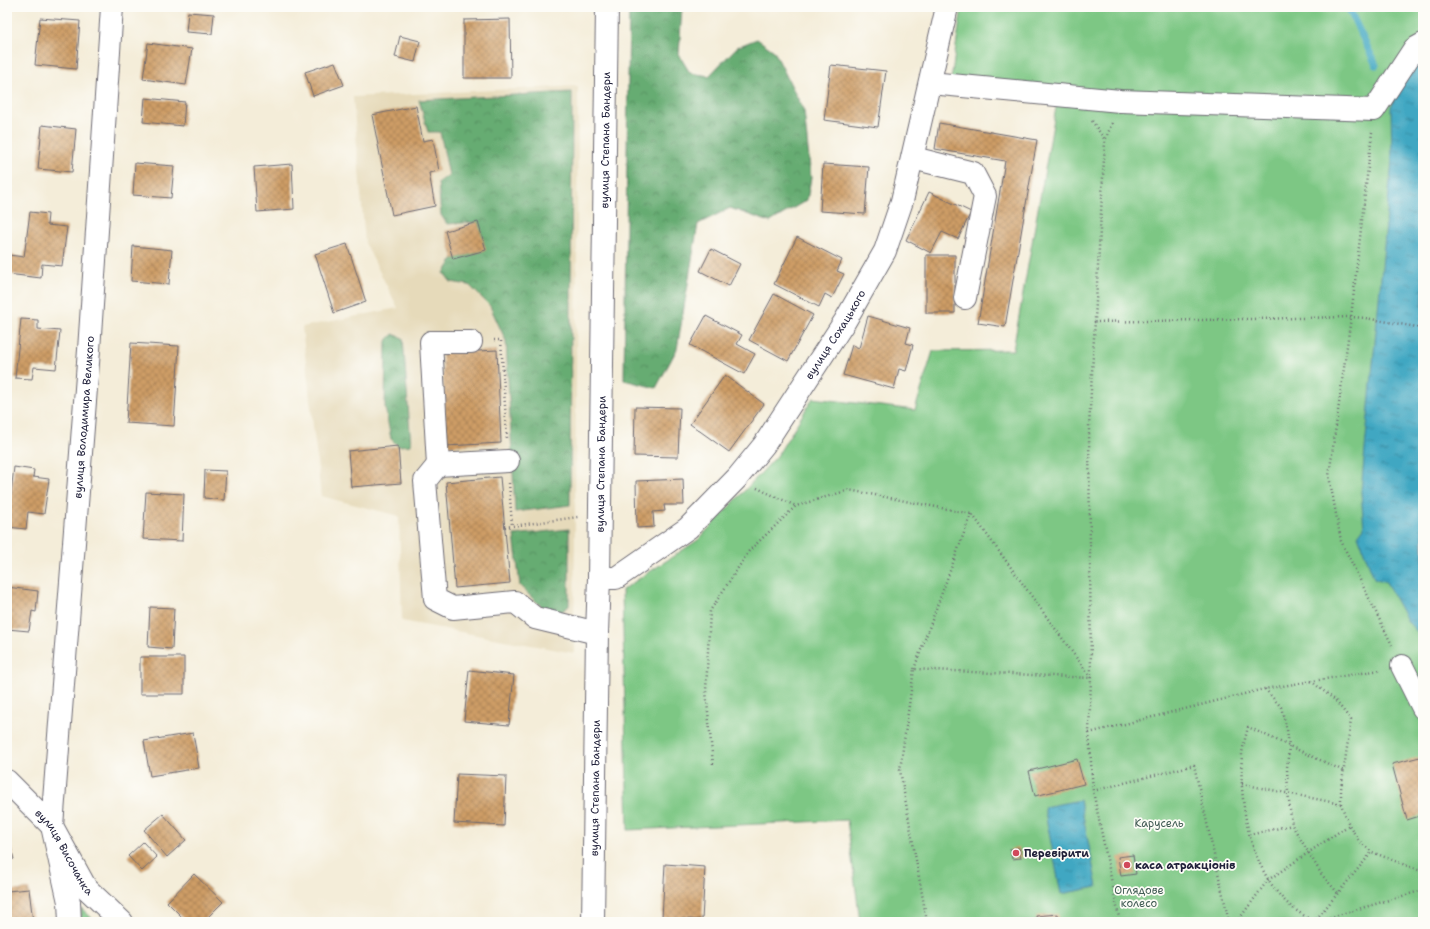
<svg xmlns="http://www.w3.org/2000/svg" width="1430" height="929" font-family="'Shantell Sans',sans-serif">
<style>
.built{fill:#e6daba}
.grass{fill:url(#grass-dots);stroke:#507460}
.forest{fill:url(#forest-crowns);stroke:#446756}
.green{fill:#7dc784;stroke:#507460}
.water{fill:url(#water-ripples);stroke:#32647e}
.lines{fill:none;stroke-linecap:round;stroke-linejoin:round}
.stream{stroke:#41a7c2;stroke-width:7}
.building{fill:url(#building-cross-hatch)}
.minor-casing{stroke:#6c6972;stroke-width:24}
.major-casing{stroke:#6c6972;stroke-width:24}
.path{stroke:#6c6972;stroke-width:2.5;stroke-dasharray:1 3;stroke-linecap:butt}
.minor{stroke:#fff;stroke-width:22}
.major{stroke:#fff;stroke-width:22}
.poi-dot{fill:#d1495b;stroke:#fdfcf7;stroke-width:1.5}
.labels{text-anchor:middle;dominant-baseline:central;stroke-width:3.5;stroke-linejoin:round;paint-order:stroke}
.street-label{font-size:11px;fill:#22223b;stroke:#fdfcf7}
.park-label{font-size:11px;fill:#425c55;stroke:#fdfcf7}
.poi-label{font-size:11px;font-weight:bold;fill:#22223b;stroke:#fdfcf7;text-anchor:start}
</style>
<defs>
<pattern id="grass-dots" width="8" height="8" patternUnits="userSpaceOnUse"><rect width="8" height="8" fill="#7dc784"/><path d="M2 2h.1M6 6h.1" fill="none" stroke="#66a16d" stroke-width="1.8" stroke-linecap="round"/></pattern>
<pattern id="forest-crowns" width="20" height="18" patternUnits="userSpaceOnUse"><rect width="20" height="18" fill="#66ac72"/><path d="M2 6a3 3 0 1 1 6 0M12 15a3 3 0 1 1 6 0" fill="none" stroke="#548c5f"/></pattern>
<pattern id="water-ripples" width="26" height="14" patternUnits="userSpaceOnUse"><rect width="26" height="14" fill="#41a7c2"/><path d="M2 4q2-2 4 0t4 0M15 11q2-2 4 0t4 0" fill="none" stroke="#36889f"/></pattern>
<pattern id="building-cross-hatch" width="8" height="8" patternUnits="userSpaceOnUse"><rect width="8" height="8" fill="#ce9d66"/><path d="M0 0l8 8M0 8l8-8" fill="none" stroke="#a78055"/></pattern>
</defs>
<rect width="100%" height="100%" fill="#fdfcf7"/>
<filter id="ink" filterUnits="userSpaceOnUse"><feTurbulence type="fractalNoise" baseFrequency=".025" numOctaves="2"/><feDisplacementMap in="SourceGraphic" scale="8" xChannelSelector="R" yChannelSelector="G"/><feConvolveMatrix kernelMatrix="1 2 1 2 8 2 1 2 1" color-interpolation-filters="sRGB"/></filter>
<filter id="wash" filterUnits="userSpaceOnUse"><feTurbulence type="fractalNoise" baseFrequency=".012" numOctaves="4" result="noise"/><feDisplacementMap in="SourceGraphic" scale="16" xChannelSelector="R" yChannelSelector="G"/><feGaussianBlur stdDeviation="0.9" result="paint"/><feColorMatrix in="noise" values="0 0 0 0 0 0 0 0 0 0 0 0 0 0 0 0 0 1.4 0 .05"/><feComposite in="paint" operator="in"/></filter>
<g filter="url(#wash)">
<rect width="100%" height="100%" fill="#f4edd9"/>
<path class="built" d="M578,86L574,653L402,621L399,516L321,496L302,327L398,308L365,243L353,97Z"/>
<path class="grass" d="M81,908L96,922H81Z"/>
<path class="forest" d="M629,7H682L679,55L690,73L709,76L737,47L757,39L774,51L804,111L811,178L807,200L770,222L730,208L698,224L677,349L656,388L624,380Z
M572,92L570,505L515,512L506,341L490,306L469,285L451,282L444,273L453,259L485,250L478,222L447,224L441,215L438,182L449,175L440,132H428L419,100Z
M393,334L403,338L411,445L398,446L391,439L385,407L386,341Z
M569,529V606L561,612L542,607L520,586L514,535Z"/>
<path class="green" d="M962,7H1423V922H860L847,820L628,830L622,590L698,540L777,456L813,398L915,410L933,351L1013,350L1058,96L950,86Z"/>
<path class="water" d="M1423,58V638L1408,622L1386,582L1374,578L1358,536L1364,528L1361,492L1392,160L1391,107L1399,89Z
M1080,800L1097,887L1061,894L1044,807Z"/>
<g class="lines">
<path class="stream" d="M1348,7L1376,65
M1421,636L1423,643"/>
</g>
<g id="blocks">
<path class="building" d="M188,12L214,14L212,34L186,32Z
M40,18L80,21L76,69L35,65Z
M510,19L511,78H464V20Z
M400,36L420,41L415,62L395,57Z
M148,43L192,49L186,85L143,79Z
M335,62L344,85L313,96L305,72Z
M831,65L886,71L878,127L824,120Z
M145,98L185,102L183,126L143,122Z
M416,106L423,141L433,139L439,171L429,173L435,206L392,215L372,115Z
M939,123L1037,140L1005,327L978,323L1005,161L935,149Z
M42,125L76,129L72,172L38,169Z
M135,163L174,166L171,198L133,195Z
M292,164L294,209L257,212L254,167Z
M823,164L869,167L865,214L820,211Z
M929,192L971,212L958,239L942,232L931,253L906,240Z
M30,212L48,214L47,225L67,227L62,266L42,264L41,278L7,274L9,255L24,257Z
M478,222L486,250L453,259L445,231Z
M797,237L842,260L837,271L844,274L832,298L825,294L819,307L774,284Z
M347,244L366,302L334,313L315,254Z
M133,246L172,250L169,284L131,281Z
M711,249L740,264L729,286L700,271Z
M926,255H955V313H926Z
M774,294L813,315L788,361L749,340Z
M706,316L742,335L737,344L755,354L744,374L690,345Z
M868,316L910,328L906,343L913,345L906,371L899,369L894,389L843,375L852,345L859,348Z
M21,319L38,320V329L60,331L56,369L34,367L32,379L15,378Z
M131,343L179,346L174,426L126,423Z
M497,350L501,443L446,446L442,353Z
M725,375L764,404L729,452L690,424Z
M635,407L680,408L678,457L634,456Z
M398,446L401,483L351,487L348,451Z
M14,467L34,470L33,477L49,479L44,514L28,512L26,529L7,527Z
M205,470L226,471L224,500L204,498Z
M500,477L510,583L455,588L446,482Z
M683,479L684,505H664L665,511L653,512L654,527L637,528L636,481Z
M146,492L184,494L182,541L143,539Z
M7,587L38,591L36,612L32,611L29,631L7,629Z
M150,607L174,608L172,649L148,647Z
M140,657H184V694H140Z
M469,670L514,675L509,725L464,721Z
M193,733L199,768L150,776L144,741Z
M1420,757L1423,770V815L1407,820L1392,764Z
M1077,759L1084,784L1035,796L1029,771Z
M457,774L506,776L504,826L454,823Z
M163,814L186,840L167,857L144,830Z
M7,834L14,859L7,861Z
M143,842L157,857L142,871L128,856Z
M1019,848L1021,858L1012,859L1010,849Z
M1133,855L1136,874L1121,876L1118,857Z
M665,864L705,867L702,920L662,918Z
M194,874L223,902L203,922H187L167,902Z
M29,889L33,922H7V891Z
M1058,914L1059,922H1037L1036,916Z"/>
</g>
</g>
<g filter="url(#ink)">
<use href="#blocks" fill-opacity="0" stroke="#6c6972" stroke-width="1"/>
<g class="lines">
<g class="minor-casing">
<g id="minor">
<path d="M930,83L1120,101L1374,110L1414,49L1423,44"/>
<path d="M913,158L973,173L985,196L965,298"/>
<path d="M508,461L438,465L425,481L435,599L453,608L515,602L535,618L597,633"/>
<path d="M438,465L431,342H471"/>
<path id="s1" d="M599,578H616L688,528L737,478L764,445L845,321L885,251L902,201L947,7"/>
<path d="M1402,666L1423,708"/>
<path id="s2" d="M7,781L52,826L86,888L122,922"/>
<path id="s3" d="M70,922L69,902L52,826L89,350L112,7"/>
</g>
</g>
<g class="major-casing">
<g id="major">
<path id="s4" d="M593,922L597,633L599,578L607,7"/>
</g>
</g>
<path class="path" d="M1092,121L1105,140
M1112,123L1105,141L1089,427L1091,678L1089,733L1093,791L1120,922
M1372,132L1351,317L1329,476L1341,541L1392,645
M1094,322L1351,317L1365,318L1423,328
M494,340H501L507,438
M509,483L512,526
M757,488L796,506
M505,527L578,517
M914,669L971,514
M1311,681L1335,700L1351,720L1341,789V804L1349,825L1359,841L1372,852L1423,872
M1265,689L1281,707L1287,730L1289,746L1287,768L1288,793L1292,825L1322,875L1338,893
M1089,733L1264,689L1380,670
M713,764L706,691L710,611L749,551L796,506L849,490L972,514L1091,678L914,669L900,770L927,922
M1242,784L1341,804
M1093,791L1194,765L1229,922
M1249,835L1292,825
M1237,922L1268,880L1349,825
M1314,922C1305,916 1294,910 1286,902C1249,865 1239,804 1242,754C1243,745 1246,736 1248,727L1344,771
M1314,922L1423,890
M1314,922L1372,852"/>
<use href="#minor" class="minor"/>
<use href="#major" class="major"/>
</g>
</g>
<g class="poi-dot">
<circle cx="1016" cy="853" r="4"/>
<circle cx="1127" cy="865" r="4"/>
</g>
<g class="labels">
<g class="street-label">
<text stroke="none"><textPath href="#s4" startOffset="782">вулиця Степана Бандери</textPath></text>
<text stroke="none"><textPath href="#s1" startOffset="349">вулиця Сохацького</textPath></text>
<text stroke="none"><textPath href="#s3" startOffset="508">вулиця Володимира Великого</textPath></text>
<text stroke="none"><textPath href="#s4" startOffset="458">вулиця Степана Бандери</textPath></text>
<text stroke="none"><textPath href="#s4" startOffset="134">вулиця Степана Бандери</textPath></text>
<text stroke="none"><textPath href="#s2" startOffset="92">вулиця Височанка</textPath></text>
</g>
<g class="park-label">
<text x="1159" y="823">Карусель</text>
<text x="1139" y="890">Оглядове<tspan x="1139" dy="13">колесо</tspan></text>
</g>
<g class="poi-label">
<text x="1024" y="853">Перевірити</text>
<text x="1135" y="865">каса атракціонів</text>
</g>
</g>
<rect width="1430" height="929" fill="none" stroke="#fdfcf7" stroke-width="24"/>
</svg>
